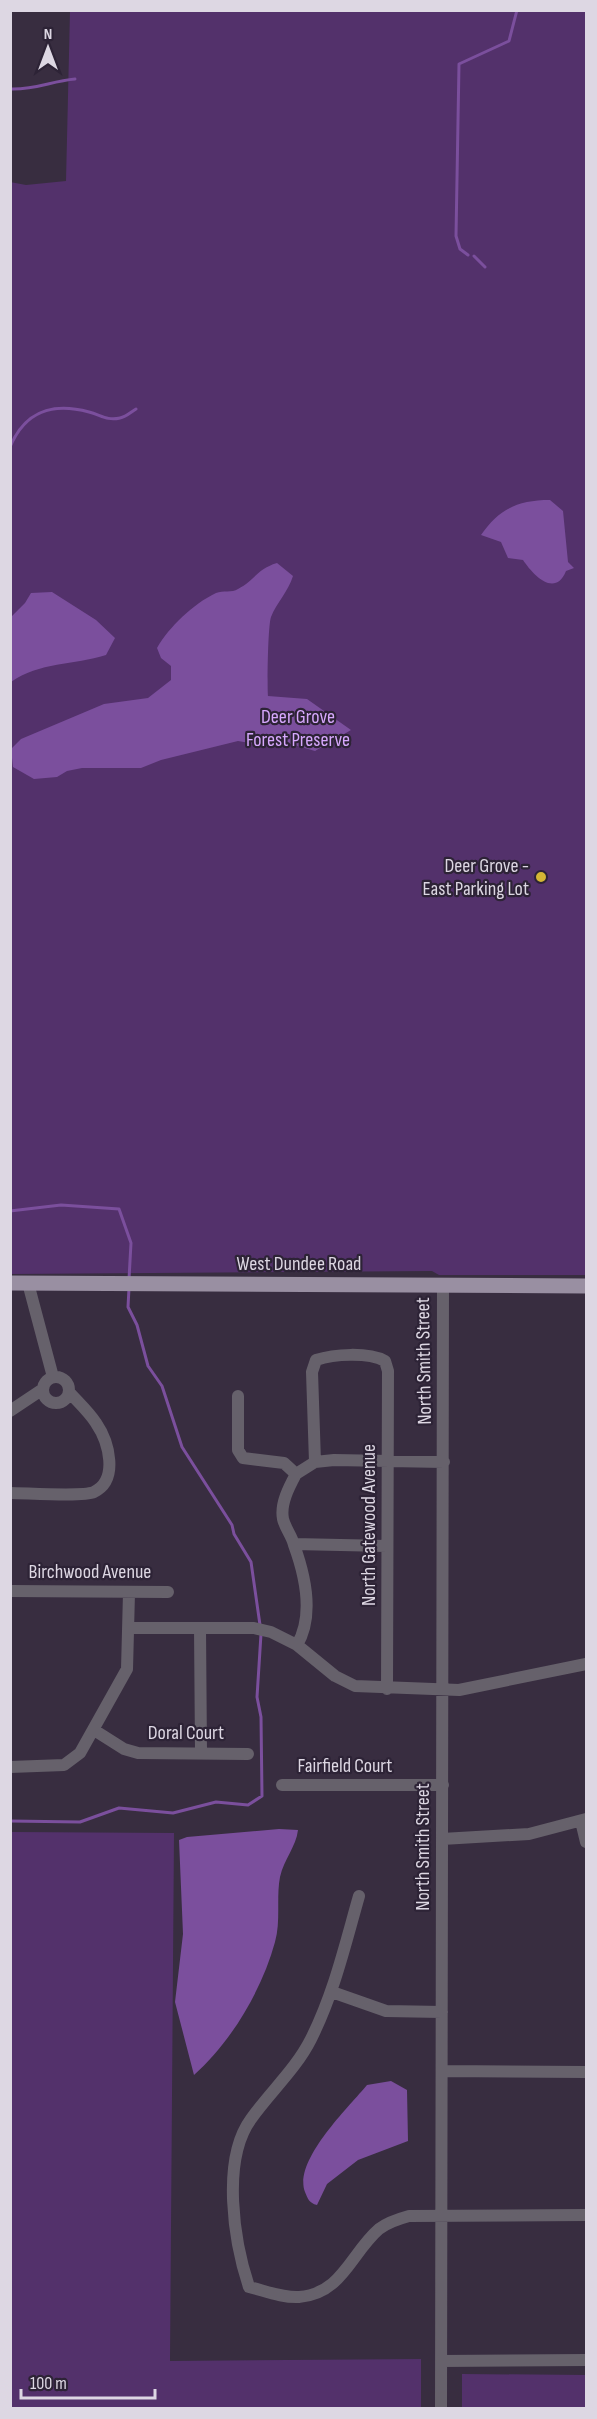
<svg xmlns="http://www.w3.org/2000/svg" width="597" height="2419" font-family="'Sofia Sans Condensed',sans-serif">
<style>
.green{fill:#53316b}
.water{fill:#7b4f9d}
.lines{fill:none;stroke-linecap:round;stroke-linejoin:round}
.stream{stroke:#7b4f9d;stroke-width:3}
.minor{stroke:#66616b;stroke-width:12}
.major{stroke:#998fa2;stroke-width:15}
.poi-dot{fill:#d4b635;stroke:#2d2336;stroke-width:2}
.labels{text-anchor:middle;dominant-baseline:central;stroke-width:4.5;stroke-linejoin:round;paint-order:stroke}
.park-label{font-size:20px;fill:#d7a8fd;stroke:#2d2336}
.poi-label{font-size:20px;fill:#ddd7e3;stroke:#2d2336;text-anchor:end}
.street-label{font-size:20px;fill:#ddd7e3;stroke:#2d2336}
</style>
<rect width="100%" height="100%" fill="#382d40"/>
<path class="green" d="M70,11H586V1275H439L432,1271L11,1274L10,182L26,185L66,181Z
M11,1832L174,1833L170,2361L421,2359V2408H11Z
M462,2374L586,2375V2408H462Z"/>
<path class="water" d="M550,500L563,511L568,562L574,568L566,571C555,598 533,575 523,560L508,558L501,542L481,535C499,509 518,500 550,500Z
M277,563L293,576C288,592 277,602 271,617C268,625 267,685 268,696L307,699L351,730L315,751L270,738L263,745L238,741L161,760L141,768H82L67,771L57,777L34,779L13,767L11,749L21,739L104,704L148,698L171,680V666L161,658L157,648C169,627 193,604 216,593C223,590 232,593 238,589C255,580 257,569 277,563Z
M52,592L96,620L115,638L106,655C74,665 39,662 11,682V617L25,603L31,593Z
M279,1829L298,1830C296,1847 284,1859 280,1877C276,1898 281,1921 275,1942C262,1990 231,2042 194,2075L175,2002L183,1934L179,1840L187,1837Z
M391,2081L407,2090L408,2141L358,2160L327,2184L317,2205C309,2203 308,2199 305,2192C293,2161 348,2108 367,2085Z"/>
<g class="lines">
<path class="stream" d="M10,89C36,90 51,81 75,79
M468,255L460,249L456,236L459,64L509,41L517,10
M474,256L485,267
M10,447C25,411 52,402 89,412C101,415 107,421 120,418C126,417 131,412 136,409
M10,1211L61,1205L119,1209L131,1243L129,1279
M129,1288L128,1307L137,1325L148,1366L162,1386L182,1447L232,1525L234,1534L251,1562L260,1625
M10,1821L80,1822L119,1808L173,1813L216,1802L248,1805L262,1796L261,1717L257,1697L261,1634"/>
<path class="minor" d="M28,1283L53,1377
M43 1390a13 13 0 1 1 26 0a13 13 0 1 1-26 0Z
M238,1396V1450L243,1458L284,1463L296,1474
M10,1411L43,1389
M315,1462L312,1372L316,1360C334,1354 368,1352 385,1361L388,1371L387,1689
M296,1474C289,1487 280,1504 283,1519C285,1528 292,1536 294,1545C305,1575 314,1616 297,1645
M296,1474L315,1462L334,1460L444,1462
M10,1493C26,1493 83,1497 94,1492C119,1480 109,1442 96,1423C89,1412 78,1402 69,1392
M294,1544L387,1546
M10,1591L168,1592
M128,1628H254L271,1632L297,1645L335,1676L355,1686L459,1690L586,1664
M200,1628L201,1752
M94,1730L124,1749L138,1753L248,1754
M10,1767L64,1765L80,1753L127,1669L129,1593
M282,1785H443
M581,1821L586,1842
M442,1839L529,1834L586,1819
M359,1896C345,1945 334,1993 311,2039C296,2069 270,2092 251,2119C221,2160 234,2242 249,2287C265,2291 283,2298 299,2297C342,2294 351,2253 379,2229C388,2222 398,2219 409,2216L586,2215
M332,1992L386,2011L442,2012
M442,2071L586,2072
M441,2361L586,2360
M441,2408L443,1286"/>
<path class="major" d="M10,1283L586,1286"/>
</g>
<circle class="poi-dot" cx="541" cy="877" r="6"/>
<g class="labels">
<g class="park-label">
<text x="298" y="717">Deer Grove<tspan x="298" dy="23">Forest Preserve</tspan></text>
</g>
<g class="poi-label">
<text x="529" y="866">Deer Grove -<tspan x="529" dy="23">East Parking Lot</tspan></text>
</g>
<g class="street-label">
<text x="299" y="1264">West Dundee Road</text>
<text transform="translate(424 1361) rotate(-91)">North Smith Street</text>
<text transform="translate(369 1525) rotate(-90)">North Gatewood Avenue</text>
<text x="90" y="1572">Birchwood Avenue</text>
<text x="186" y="1733">Doral Court</text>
<text x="345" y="1766">Fairfield Court</text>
<text transform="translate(423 1847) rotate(-90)">North Smith Street</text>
</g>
</g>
<rect width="597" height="2419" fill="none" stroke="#ddd7e3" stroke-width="24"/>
<g transform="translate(48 48)" stroke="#2d2336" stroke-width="4.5" paint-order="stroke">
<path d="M0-4.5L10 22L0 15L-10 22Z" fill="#ddd7e3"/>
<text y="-9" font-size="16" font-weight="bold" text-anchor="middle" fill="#ddd7e3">N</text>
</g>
<path d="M21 2389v9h134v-9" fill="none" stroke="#ddd7e3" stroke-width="3"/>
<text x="30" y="2389" font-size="18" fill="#ddd7e3" stroke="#2d2336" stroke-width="4.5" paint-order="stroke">100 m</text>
</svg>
